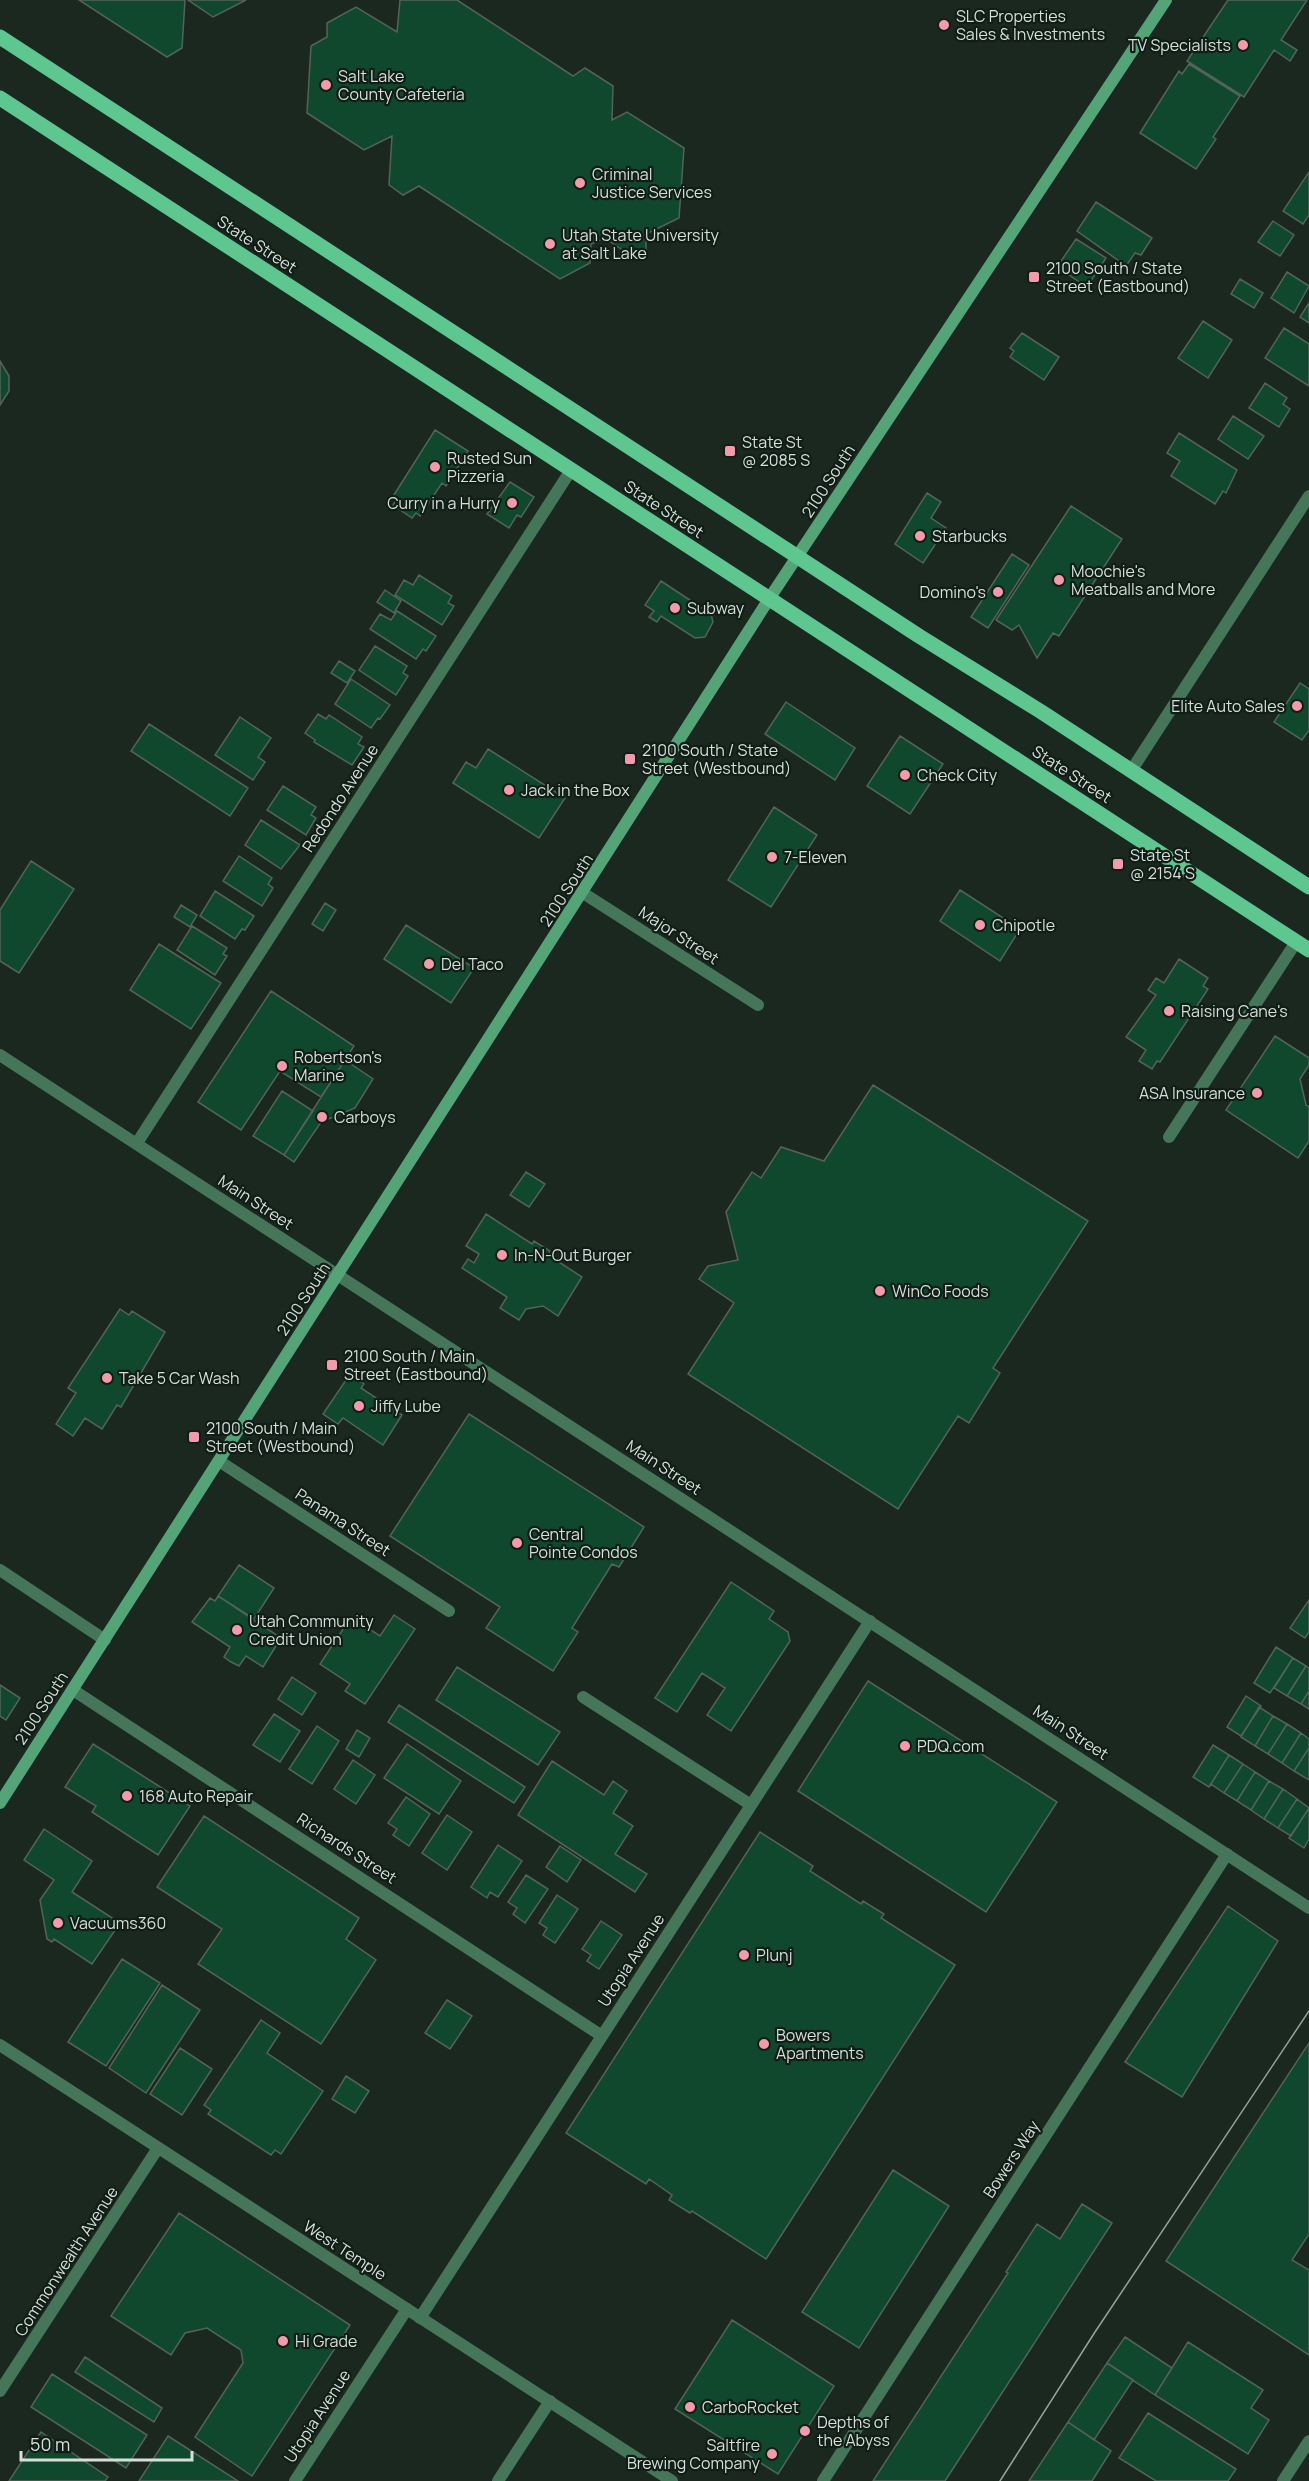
<svg xmlns="http://www.w3.org/2000/svg" width="1309" height="2481" font-family="Manrope,sans-serif">
<style>
.building{fill:#10482d;stroke:#54635a;stroke-width:1.5}
.lines{fill:none;stroke-linecap:round;stroke-linejoin:round}
.minor{stroke:#46765a;stroke-width:12}
.tertiary{stroke:#46765a;stroke-width:12}
.secondary{stroke:#54a478;stroke-width:12}
.primary{stroke:#5dc78f;stroke-width:15}
.tram{stroke:#98a29c;stroke-width:1.5}
.poi-dot{fill:#f39aab;stroke:#111e17;stroke-width:2}
.labels{text-anchor:middle;dominant-baseline:central;stroke-width:4.5;stroke-linejoin:round;paint-order:stroke}
.poi-label{font-size:16px;fill:#d6dfd9;stroke:#111e17;text-anchor:start}
.street-label{font-size:16px;fill:#d6dfd9;stroke:#111e17}
</style>
<rect width="100%" height="100%" fill="#1b2820"/>
<path class="building" d="M79,0H185L182,48L167,57Z
M188,0H246L213,17Z
M400,0H457L573,76L585,68L613,86L612,120L627,112L684,148L679,218L646,234V251L634,258L605,238L591,244L590,263L560,279L419,186L403,195L389,185L392,136L364,150L307,113L311,46L327,37V23L356,7L397,32Z
M1228,0H1307L1281,40L1297,50L1290,61L1274,50L1244,97L1187,61Z
M1189,64L1240,96L1213,137L1216,139L1196,169L1140,133L1179,71L1182,74Z
M1309,172V215L1303,224L1283,211Z
M1096,202L1152,238L1141,255L1135,253L1126,266L1077,231Z
M1273,221L1294,235L1280,256L1258,242Z
M1076,239L1106,258L1087,287L1057,267Z
M1287,272L1309,286L1294,313L1271,298Z
M1240,279L1263,293L1254,308L1231,294Z
M1309,303V323L1300,317Z
M1203,321L1232,340L1208,378L1178,358Z
M1284,328L1309,344V386L1265,358Z
M1022,333L1059,357L1044,380L1010,357L1014,351L1010,348Z
M0,361L9,376V391L0,405Z
M1265,383L1287,398L1283,404L1290,409L1279,427L1249,408Z
M1233,416L1264,436L1248,459L1218,439Z
M435,430L468,451L446,486L442,483L420,516L416,513L412,518L393,505L396,500L392,498Z
M1179,433L1237,470L1226,493L1223,491L1215,504L1171,476L1180,461L1167,453Z
M510,482L534,497L521,517L517,515L509,528L487,514Z
M927,493L941,502L931,518L946,528L923,563L895,544Z
M1071,506L1122,539L1059,636L1053,633L1037,658L1019,625L1012,630L996,620Z
M1012,554L1029,565L988,628L971,617Z
M419,575L452,596L448,603L454,606L442,625L395,595L404,580L413,585Z
M661,581L711,614L713,622L705,637L695,638L661,616L657,622L649,617L654,611L645,605Z
M385,590L401,601L394,613L377,602Z
M397,611L436,636L426,651L423,649L416,659L370,629L380,614L391,620Z
M375,646L407,666L403,673L408,676L396,695L359,670Z
M339,661L355,671L347,683L331,673Z
M351,679L390,705L380,719L378,718L371,728L335,704Z
M1300,683L1309,689V730L1302,740L1274,722Z
M786,702L855,748L835,780L765,734Z
M318,714L326,719L329,715L362,737L358,744L364,747L352,765L314,742L315,740L305,733Z
M240,717L271,738L258,757L265,762L253,780L215,755Z
M149,724L248,788L230,816L131,751Z
M900,736L943,764L910,814L867,786Z
M488,749L565,798L539,838L453,783L466,762L476,768Z
M283,786L316,807L311,815L316,818L306,835L267,810Z
M774,807L817,835L771,907L728,880Z
M261,820L300,845L281,869L245,845Z
M239,856L272,878L268,884L273,888L262,906L223,881Z
M31,861L74,889L19,973L0,961V910Z
M960,890L1020,929L1000,961L940,921Z
M215,891L254,916L245,930L242,929L235,939L200,916Z
M325,903L336,910L323,931L312,924Z
M181,905L197,915L190,927L174,917Z
M406,925L474,968L451,1003L384,959Z
M192,926L227,948L223,954L227,956L215,975L177,950Z
M159,944L221,983L191,1029L130,990Z
M1179,959L1208,978L1203,986L1208,989L1160,1062L1157,1061L1152,1069L1139,1061L1146,1050L1126,1037L1156,995L1148,990L1156,978L1164,983Z
M271,991L354,1046L321,1097L280,1071L241,1130L198,1102Z
M1275,1036L1309,1058V1065L1300,1079L1306,1105L1309,1107V1141L1298,1158L1226,1110Z
M345,1060L373,1079L355,1108L321,1122L294,1162L284,1155Z
M873,1085L1088,1221L993,1368L1000,1373L969,1423L958,1416L898,1509L688,1374L734,1303L699,1279L708,1266L738,1260L726,1212L752,1172L761,1178L781,1147L824,1161Z
M282,1091L313,1111L284,1155L253,1136Z
M526,1172L545,1184L529,1207L510,1195Z
M486,1214L532,1244L534,1241L550,1251L548,1255L582,1277L558,1316L543,1306L526,1309L519,1320L500,1308L507,1297L462,1268L468,1259L474,1263L479,1254L466,1246Z
M120,1309L129,1315L132,1311L165,1332L121,1407L117,1405L102,1429L85,1418L73,1436L56,1424L76,1393L68,1388Z
M350,1374L364,1384L361,1388L402,1415L383,1445L343,1418L338,1424L323,1414Z
M469,1414L644,1527L619,1567L612,1564L572,1628L578,1632L553,1671L486,1628L500,1607L390,1536Z
M239,1565L274,1588L254,1619L218,1596Z
M731,1582L774,1611L769,1619L788,1632L790,1641L731,1731L707,1715L725,1688L702,1673L677,1712L655,1698Z
M218,1596L281,1638L263,1667L246,1656L239,1666L231,1662L224,1657L230,1647L192,1622L210,1598L215,1601Z
M1309,1600V1632L1305,1638L1290,1628Z
M394,1615L415,1629L365,1704L345,1691L350,1684L320,1664L351,1617L380,1636Z
M1276,1647L1293,1658L1270,1693L1254,1683Z
M1293,1658L1306,1666L1287,1696L1274,1688Z
M1306,1666L1309,1668V1691L1301,1704L1287,1696Z
M457,1667L560,1732L538,1765L436,1700Z
M292,1677L316,1693L302,1715L278,1699Z
M868,1681L1057,1802L986,1912L798,1791Z
M0,1685L20,1698L6,1720L0,1716Z
M1309,1691V1709L1301,1704Z
M1246,1696L1261,1706L1241,1736L1227,1727Z
M399,1705L525,1787L514,1803L388,1722Z
M1259,1707L1273,1716L1255,1746L1241,1737Z
M274,1714L300,1731L280,1762L253,1745Z
M1273,1716L1287,1724L1268,1754L1255,1746Z
M1287,1724L1301,1733L1282,1763L1268,1754Z
M317,1726L339,1741L312,1784L289,1769Z
M357,1730L370,1738L359,1757L346,1749Z
M1301,1733L1309,1739V1748L1294,1771L1282,1763Z
M93,1744L190,1806L158,1855L92,1812L96,1806L65,1787Z
M407,1744L461,1781L439,1814L384,1778Z
M1213,1745L1229,1755L1209,1787L1193,1777Z
M1309,1748V1780L1294,1771Z
M1229,1755L1243,1764L1224,1793L1211,1784Z
M353,1760L375,1775L356,1804L334,1789Z
M552,1761L604,1795L613,1781L627,1791L613,1813L633,1826L615,1854L647,1874L635,1892L518,1815Z
M1243,1764L1255,1772L1237,1801L1224,1793Z
M1255,1772L1269,1781L1251,1810L1237,1801Z
M1269,1781L1283,1789L1264,1819L1251,1810Z
M1283,1789L1297,1799L1278,1828L1264,1819Z
M406,1797L430,1814L409,1846L393,1835L397,1829L388,1823Z
M1297,1799L1309,1808L1291,1836L1278,1828Z
M1309,1808V1839L1304,1848L1289,1838Z
M447,1815L472,1832L447,1870L422,1853Z
M204,1816L359,1918L346,1939L376,1960L321,2044L198,1964L222,1929L157,1887Z
M44,1829L92,1861L72,1892L120,1923L92,1964L54,1939L52,1942L47,1939L40,1900L54,1880L24,1860Z
M760,1832L813,1866L810,1871L861,1904L863,1901L884,1914L881,1918L955,1965L766,2259L692,2211L690,2213L669,2200L672,2195L649,2179L646,2184L566,2133Z
M498,1845L522,1861L498,1897L490,1892L487,1898L471,1887Z
M560,1846L581,1860L567,1882L546,1867Z
M526,1875L548,1889L525,1923L513,1914L517,1908L508,1902Z
M557,1895L578,1909L555,1943L543,1935L547,1928L539,1923Z
M1228,1906L1278,1941L1182,2097L1125,2062Z
M601,1921L622,1935L599,1969L587,1961L591,1955L582,1949Z
M122,1959L160,1983L106,2066L68,2042Z
M162,1985L200,2010L146,2093L109,2068Z
M447,2000L472,2016L450,2049L425,2033Z
M261,2020L280,2033L267,2053L323,2091L281,2154L275,2150L271,2155L208,2114L211,2110L204,2105Z
M1309,2043V2234L1292,2260L1309,2270V2355L1166,2261Z
M180,2048L212,2069L182,2115L150,2094Z
M346,2076L369,2091L355,2113L332,2099Z
M893,2170L949,2206L859,2348L802,2312Z
M1082,2204L1112,2223L945,2481H873L1008,2273L1006,2272L1037,2224L1060,2239Z
M179,2213L350,2325L252,2476L195,2437L243,2363L241,2350L207,2328L185,2333L171,2355L111,2316Z
M732,2320L834,2386L778,2474L675,2409Z
M1125,2337L1172,2368L1155,2395L1107,2363Z
M1188,2342L1263,2390L1251,2408L1269,2420L1248,2454L1155,2395Z
M85,2357L162,2408L154,2422L75,2372Z
M1107,2363L1133,2380L1094,2440L1068,2422Z
M52,2374L147,2435L126,2468L31,2407Z
M1148,2413L1236,2469L1228,2481H1156L1119,2458Z
M1068,2422L1111,2451L1092,2481H1029Z
M41,2432L108,2477L105,2481H9Z
M168,2436L238,2481H139Z"/>
<g class="lines">
<path class="minor" d="M1131,771L1309,496
M583,893L758,1005
M1169,1137L1296,942
M137,1143L571,470
M219,1461L449,1611
M0,1570L105,1640
M73,1690L602,2036
M583,1697L751,1805
M420,2318L870,1621
M0,2391L158,2148
M295,2481L407,2309
M498,2481L550,2401
M823,2481L1227,1854
M1283,2481L1309,2441"/>
<path class="tertiary" d="M0,1055L1309,1908
M0,2045L672,2481"/>
<path class="secondary" d="M0,1803L769,599L1166,0"/>
<path class="primary" d="M0,37L919,636L1040,711L1309,887
M0,98L1309,950"/>
<path class="tram" d="M1000,2481L1095,2332L1309,2011"/>
</g>
<g class="poi-dot">
<circle cx="944" cy="25" r="6"/>
<circle cx="1243" cy="45" r="6"/>
<circle cx="326" cy="85" r="6"/>
<circle cx="580" cy="183" r="6"/>
<circle cx="550" cy="244" r="6"/>
<rect x="1028" y="271" width="12" height="12" rx="3"/>
<rect x="724" y="445" width="12" height="12" rx="3"/>
<circle cx="435" cy="467" r="6"/>
<circle cx="512" cy="503" r="6"/>
<circle cx="920" cy="536" r="6"/>
<circle cx="1059" cy="580" r="6"/>
<circle cx="998" cy="592" r="6"/>
<circle cx="675" cy="608" r="6"/>
<circle cx="1297" cy="706" r="6"/>
<rect x="624" y="753" width="12" height="12" rx="3"/>
<circle cx="905" cy="775" r="6"/>
<circle cx="509" cy="790" r="6"/>
<circle cx="772" cy="857" r="6"/>
<rect x="1112" y="858" width="12" height="12" rx="3"/>
<circle cx="980" cy="925" r="6"/>
<circle cx="429" cy="964" r="6"/>
<circle cx="1169" cy="1011" r="6"/>
<circle cx="282" cy="1066" r="6"/>
<circle cx="1257" cy="1093" r="6"/>
<circle cx="322" cy="1117" r="6"/>
<circle cx="502" cy="1255" r="6"/>
<circle cx="880" cy="1291" r="6"/>
<rect x="326" y="1359" width="12" height="12" rx="3"/>
<circle cx="107" cy="1378" r="6"/>
<circle cx="359" cy="1406" r="6"/>
<rect x="188" y="1431" width="12" height="12" rx="3"/>
<circle cx="517" cy="1543" r="6"/>
<circle cx="237" cy="1630" r="6"/>
<circle cx="905" cy="1746" r="6"/>
<circle cx="127" cy="1796" r="6"/>
<circle cx="58" cy="1923" r="6"/>
<circle cx="744" cy="1955" r="6"/>
<circle cx="764" cy="2044" r="6"/>
<circle cx="283" cy="2341" r="6"/>
<circle cx="690" cy="2407" r="6"/>
<circle cx="805" cy="2431" r="6"/>
<circle cx="772" cy="2454" r="6"/>
</g>
<g class="labels">
<g class="poi-label">
<text x="956" y="16">SLC Properties<tspan x="956" dy="18">Sales &amp; Investments</tspan></text>
<text x="1231" y="45" text-anchor="end">TV Specialists</text>
<text x="338" y="76">Salt Lake<tspan x="338" dy="18">County Cafeteria</tspan></text>
<text x="592" y="174">Criminal<tspan x="592" dy="18">Justice Services</tspan></text>
<text x="562" y="235">Utah State University<tspan x="562" dy="18">at Salt Lake</tspan></text>
<text x="1046" y="268">2100 South / State<tspan x="1046" dy="18">Street (Eastbound)</tspan></text>
<text x="742" y="442">State St<tspan x="742" dy="18">@ 2085 S</tspan></text>
<text x="447" y="458">Rusted Sun<tspan x="447" dy="18">Pizzeria</tspan></text>
<text x="500" y="503" text-anchor="end">Curry in a Hurry</text>
<text x="932" y="536">Starbucks</text>
<text x="1071" y="571">Moochie's<tspan x="1071" dy="18">Meatballs and More</tspan></text>
<text x="986" y="592" text-anchor="end">Domino's</text>
<text x="687" y="608">Subway</text>
<text x="1285" y="706" text-anchor="end">Elite Auto Sales</text>
<text x="642" y="750">2100 South / State<tspan x="642" dy="18">Street (Westbound)</tspan></text>
<text x="917" y="775">Check City</text>
<text x="521" y="790">Jack in the Box</text>
<text x="1130" y="855">State St<tspan x="1130" dy="18">@ 2154 S</tspan></text>
<text x="784" y="857">7-Eleven</text>
<text x="992" y="925">Chipotle</text>
<text x="441" y="964">Del Taco</text>
<text x="1181" y="1011">Raising Cane's</text>
<text x="294" y="1057">Robertson's<tspan x="294" dy="18">Marine</tspan></text>
<text x="1245" y="1093" text-anchor="end">ASA Insurance</text>
<text x="334" y="1117">Carboys</text>
<text x="514" y="1255">In-N-Out Burger</text>
<text x="892" y="1291">WinCo Foods</text>
<text x="344" y="1356">2100 South / Main<tspan x="344" dy="18">Street (Eastbound)</tspan></text>
<text x="119" y="1378">Take 5 Car Wash</text>
<text x="371" y="1406">Jiffy Lube</text>
<text x="206" y="1428">2100 South / Main<tspan x="206" dy="18">Street (Westbound)</tspan></text>
<text x="529" y="1534">Central<tspan x="529" dy="18">Pointe Condos</tspan></text>
<text x="249" y="1621">Utah Community<tspan x="249" dy="18">Credit Union</tspan></text>
<text x="917" y="1746">PDQ.com</text>
<text x="139" y="1796">168 Auto Repair</text>
<text x="70" y="1923">Vacuums360</text>
<text x="756" y="1955">Plunj</text>
<text x="776" y="2035">Bowers<tspan x="776" dy="18">Apartments</tspan></text>
<text x="295" y="2341">Hi Grade</text>
<text x="702" y="2407">CarboRocket</text>
<text x="817" y="2422">Depths of<tspan x="817" dy="18">the Abyss</tspan></text>
<text x="760" y="2445" text-anchor="end">Saltfire<tspan x="760" dy="18">Brewing Company</tspan></text>
</g>
<g class="street-label">
<text transform="translate(257 244) rotate(33)">State Street</text>
<text transform="translate(828 481) rotate(-57)">2100 South</text>
<text transform="translate(664 509) rotate(33)">State Street</text>
<text transform="translate(1072 774) rotate(33)">State Street</text>
<text transform="translate(340 798) rotate(-57)">Redondo Avenue</text>
<text transform="translate(566 890) rotate(-57)">2100 South</text>
<text transform="translate(679 935) rotate(33)">Major Street</text>
<text transform="translate(256 1202) rotate(33)">Main Street</text>
<text transform="translate(303 1299) rotate(-57)">2100 South</text>
<text transform="translate(664 1467) rotate(33)">Main Street</text>
<text transform="translate(343 1522) rotate(33)">Panama Street</text>
<text transform="translate(41 1708) rotate(-57)">2100 South</text>
<text transform="translate(1071 1732) rotate(33)">Main Street</text>
<text transform="translate(347 1848) rotate(33)">Richards Street</text>
<text transform="translate(631 1960) rotate(-57)">Utopia Avenue</text>
<text transform="translate(1011 2159) rotate(-57)">Bowers Way</text>
<text transform="translate(345 2250) rotate(33)">West Temple</text>
<text transform="translate(66 2261) rotate(-57)">Commonwealth Avenue</text>
<text transform="translate(317 2416) rotate(-57)">Utopia Avenue</text>
</g>
</g>
<path d="M21 2451v9h171v-9" fill="none" stroke="#d6dfd9" stroke-width="3"/>
<text x="30" y="2451" font-size="18" fill="#d6dfd9" stroke="#111e17" stroke-width="4.5" paint-order="stroke">50 m</text>
</svg>
